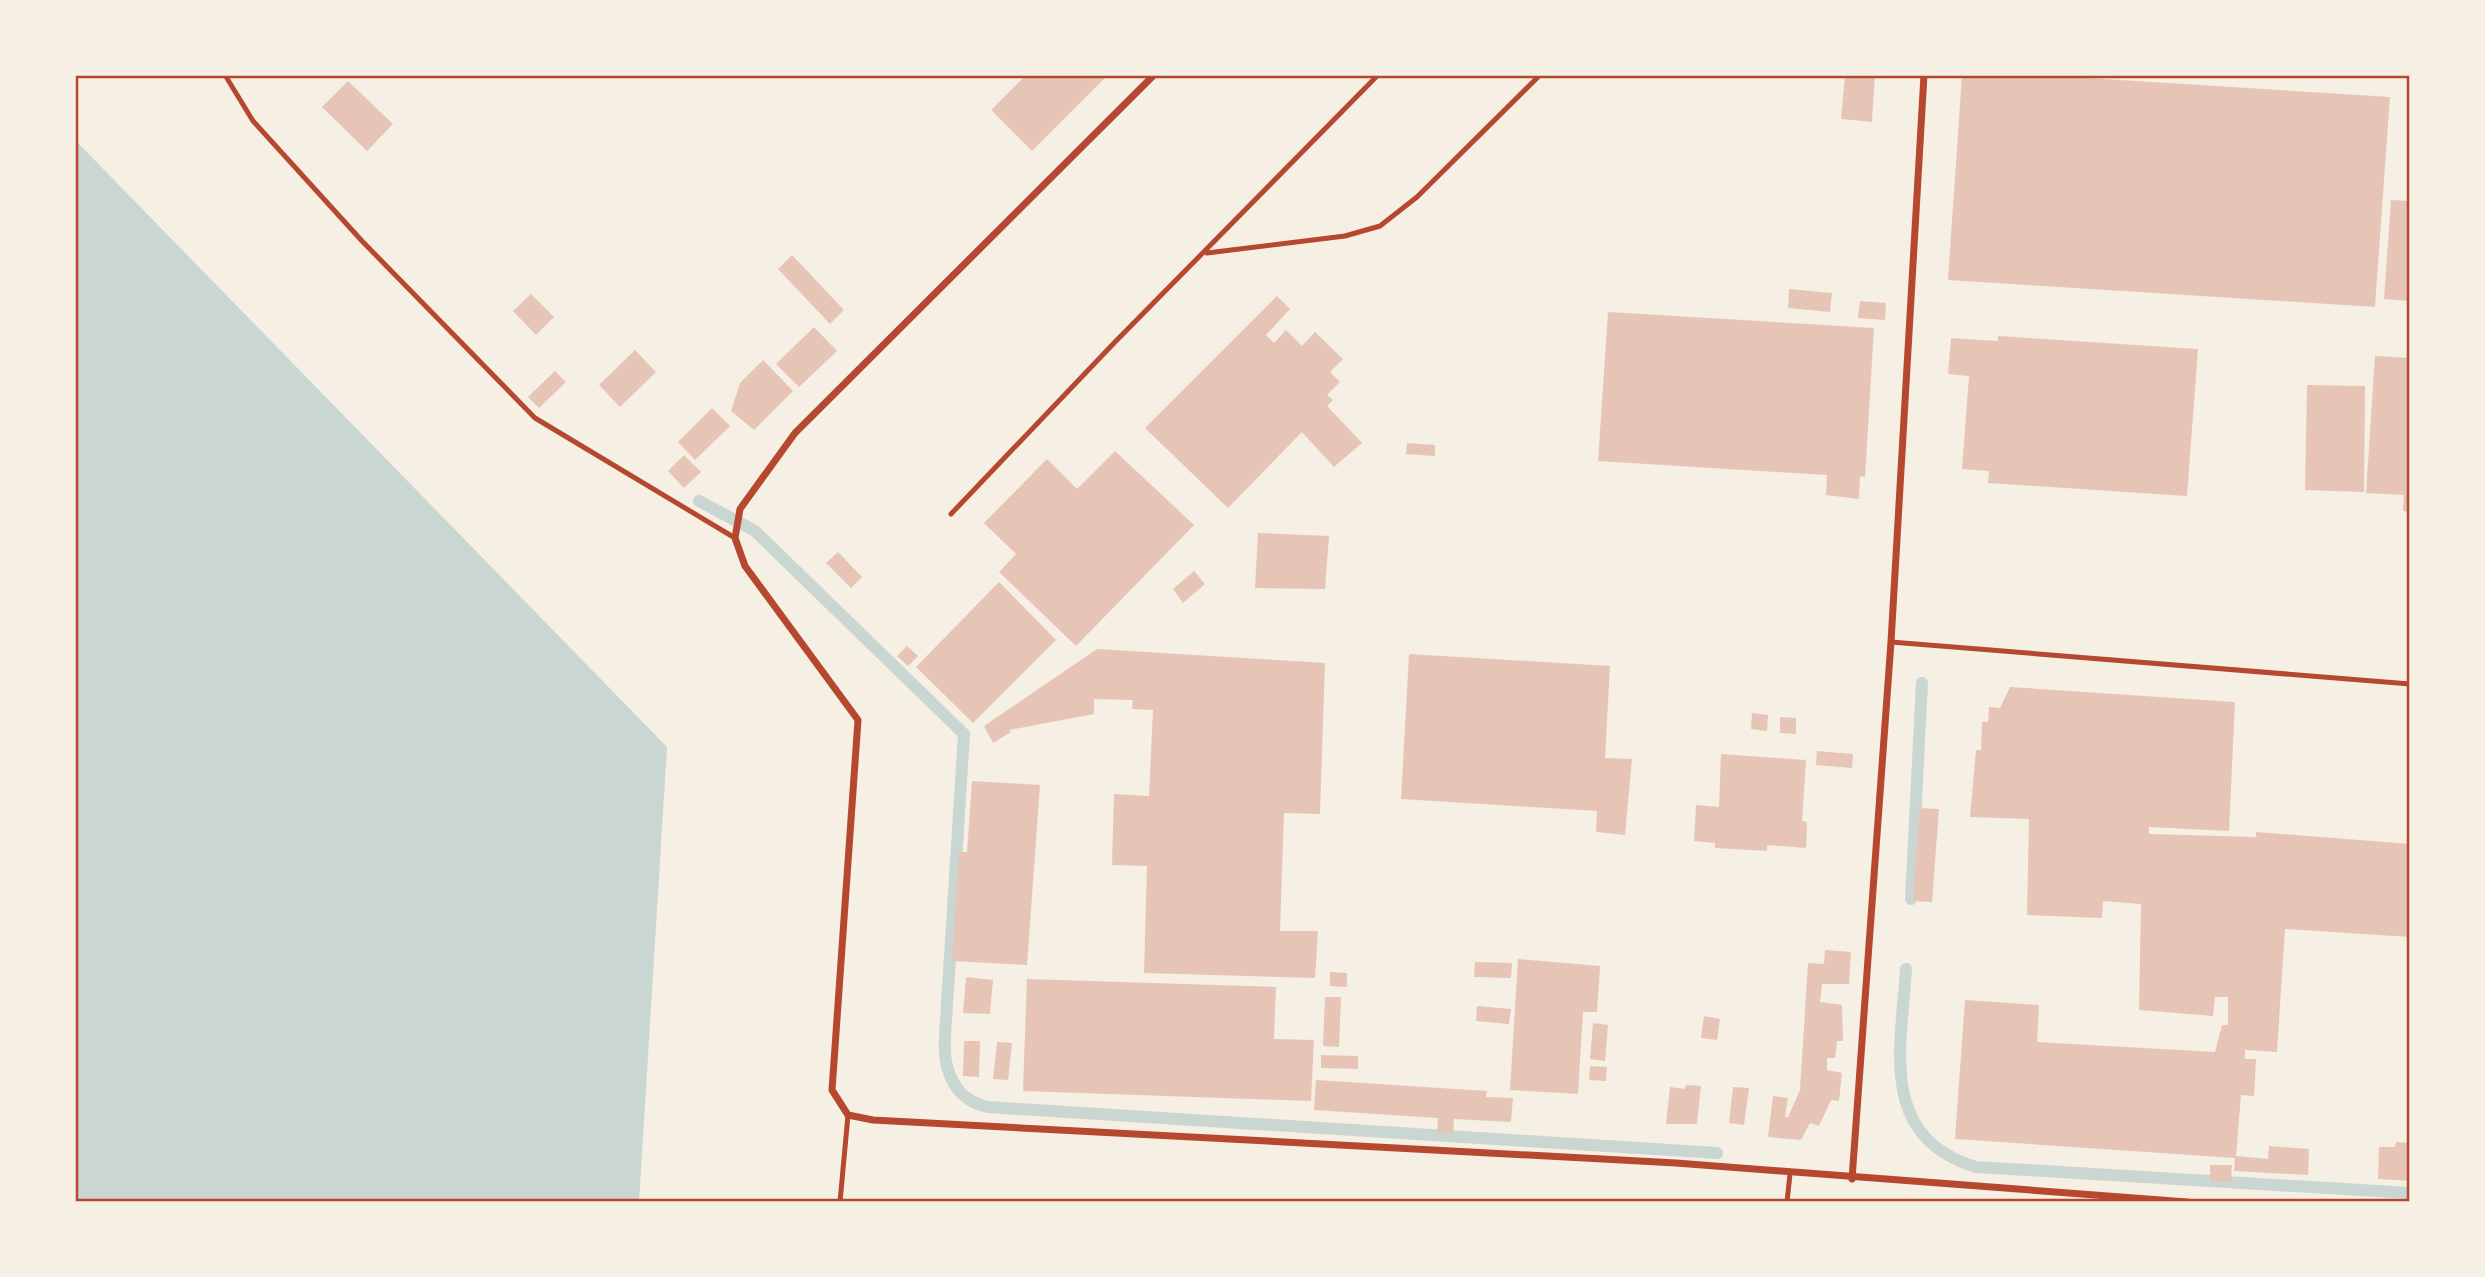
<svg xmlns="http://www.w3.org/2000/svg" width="2485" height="1277" font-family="'PT Sans Narrow',sans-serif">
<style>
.water{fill:#c9d6d2}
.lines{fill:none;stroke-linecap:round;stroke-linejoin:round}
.stream{stroke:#c9d6d2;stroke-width:12}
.building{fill:#e6c5b7}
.service{stroke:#b5482f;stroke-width:5}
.minor{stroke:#b5482f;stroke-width:7}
.neatline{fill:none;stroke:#b5482f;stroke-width:2.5}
</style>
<rect width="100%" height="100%" fill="#f6efe4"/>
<path class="water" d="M75,140L667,747L639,1202H75Z"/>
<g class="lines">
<path class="stream" d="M699,501L755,531L964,734L945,1036
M1911,899L1922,683
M1906,969C1901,1049 1878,1137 1976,1167L2410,1193
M945,1040C943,1071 955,1100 988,1107L1717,1153"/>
</g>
<path class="building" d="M1026,75H1108L1032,151L991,110Z
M1845,75H1875L1872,122L1841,119Z
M1962,75H2041L2390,97L2375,307L1948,280Z
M348,81L393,124L367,151L322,107Z
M2391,200L2410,201V301L2384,299Z
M792,255L844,310L830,324L778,269Z
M1789,289L1832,293L1830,312L1788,308Z
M531,294L554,317L536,335L513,311Z
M1277,296L1290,309L1266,335L1274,343L1286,330L1302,346L1315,332L1343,359L1330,372L1340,382L1327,395L1333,400L1327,406L1362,443L1334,467L1302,432L1228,508L1145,428Z
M1860,301L1886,303L1885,320L1858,318Z
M1608,312L1874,328L1865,477L1860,476L1859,499L1826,495L1827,475L1598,461Z
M814,327L837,351L799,387L776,364Z
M1998,336L2198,349L2187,496L1988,483L1989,471L1962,469L1969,376L1948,374L1951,338L1998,341Z
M635,350L656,372L620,407L599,385Z
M2375,356L2410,358V512L2403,511L2404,495L2366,493Z
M763,360L793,391L754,430L731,411L740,383Z
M555,371L566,382L539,408L528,397Z
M2307,385L2365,386L2364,492L2305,490Z
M712,408L730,426L695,460L678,442Z
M1407,443L1435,445V456L1406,454Z
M1115,451L1194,525L1076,646L999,572L1016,554L984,523L1047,459L1077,489Z
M684,455L701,472L684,488L668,471Z
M1258,533L1329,536L1325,589L1255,588Z
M838,552L862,577L851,588L826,563Z
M1194,571L1205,584L1183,603L1173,589Z
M999,582L1056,640L973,723L916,667Z
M907,646L918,656L908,666L897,656Z
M1097,649L1325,663L1320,814L1284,813L1280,931H1318L1315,978L1144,973L1147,866L1112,865L1114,794L1149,796L1153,710L1132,709L1133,700L1094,699V714L1009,730L1011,732L993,743L984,726Z
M1409,654L1610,666L1605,758L1632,759L1625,835L1596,832L1597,811L1401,799Z
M2010,687L2235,702L2229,831L2149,827V834L2256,837V832L2410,844V937L2285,929L2277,1052L2245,1050V1059H2256L2254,1096L2241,1095L2236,1156L2268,1159L2269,1146L2309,1149L2308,1175L2234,1171L2235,1158L1955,1139L1965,1000L2039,1005L2037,1042L2215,1052L2222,1025H2228V997H2215L2213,1016L2139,1010L2141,904L2103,901L2102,918L2027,915L2029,819L1970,817L1976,750H1981L1982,722H1988L1989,707L2000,708Z
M1752,713L1768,715L1767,731L1751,729Z
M1780,717L1796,718V734L1780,733Z
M1817,751L1853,754L1852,768L1816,765Z
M1721,754L1806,760L1802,821L1807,822L1806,848L1767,845V851L1715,848V843L1694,841L1696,805L1719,807Z
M972,781L1040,785L1027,965L952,961L959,852H967Z
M1920,808L1939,809L1932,902L1913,901Z
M1825,950L1851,952L1849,984H1822L1820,1002L1842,1005L1843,1041H1837L1835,1058H1827V1070L1842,1073L1839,1101L1831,1100L1819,1126L1810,1123L1801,1140L1768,1137L1773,1096L1788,1098L1785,1117H1788L1800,1090L1808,963L1824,964Z
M1518,959L1600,966L1597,1012H1583L1578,1094L1510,1090Z
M1475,962L1512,963L1511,978L1474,977Z
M1330,972L1347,973V987L1330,986Z
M966,977L993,980L990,1014L963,1013Z
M1027,979L1276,987L1274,1039L1314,1040L1311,1101L1023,1091Z
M1325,997H1341L1339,1047L1323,1046Z
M1477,1006L1511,1009L1509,1024L1476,1021Z
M1704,1016L1720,1019L1717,1040L1701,1038Z
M1593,1023L1608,1025L1605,1061L1590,1059Z
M964,1041H980L979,1077L963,1076Z
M997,1042L1012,1043L1008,1080L993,1079Z
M1321,1055L1358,1056V1069L1321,1068Z
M1590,1066L1607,1067L1606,1081L1589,1080Z
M1316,1080L1487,1091L1486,1097L1513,1098L1511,1122L1454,1119L1453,1133L1437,1132L1438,1118L1314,1110Z
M1686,1085L1701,1086L1697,1124H1666L1670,1087L1685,1089Z
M1733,1087L1749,1088L1744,1125L1729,1123Z
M2396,1142L2410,1143V1181L2378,1179L2379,1147H2395Z
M2210,1165H2232L2231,1182L2210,1181Z"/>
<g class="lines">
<path class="service" d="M225,75L253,121L362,241L535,418L735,538
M1207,253L1345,236L1380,226L1417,197L1540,75
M951,514L1115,342L1378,75
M1891,642L2410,684
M840,1202L848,1115
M1787,1202L1790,1174"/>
<path class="minor" d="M1154,75L795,433L740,509L735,538L745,566L858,720L832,1090L848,1115L873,1120L1676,1163L2187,1202
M1852,1179L1891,642L1924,75"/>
</g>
<rect width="2485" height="1277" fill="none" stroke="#f6efe4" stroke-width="154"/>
<rect x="77" y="77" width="2331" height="1123" class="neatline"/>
</svg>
